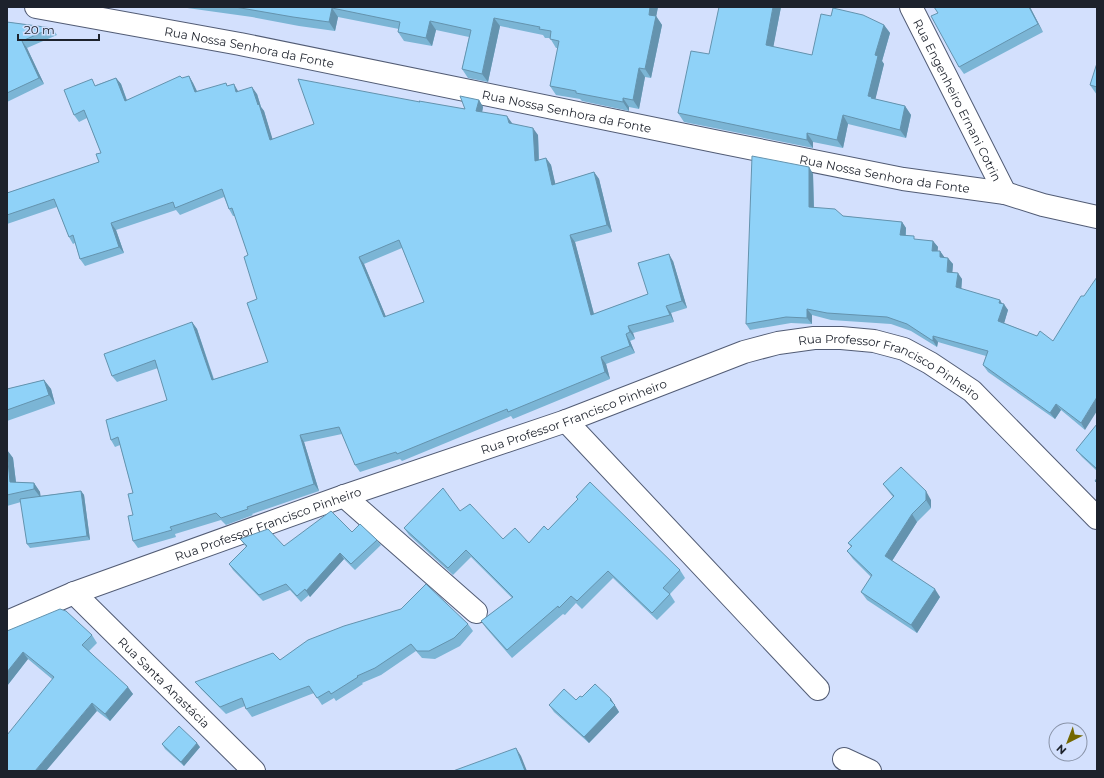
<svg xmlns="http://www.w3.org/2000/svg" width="1104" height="778" font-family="Montserrat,sans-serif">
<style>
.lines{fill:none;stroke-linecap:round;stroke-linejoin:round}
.minor-casing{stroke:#525c75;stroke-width:24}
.minor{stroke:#fff;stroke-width:22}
.wall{fill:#7bb5d5;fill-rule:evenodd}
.shaded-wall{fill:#6493ae}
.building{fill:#8fd2f8;stroke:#6493ae;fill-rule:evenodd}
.labels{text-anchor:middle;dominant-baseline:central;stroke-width:4;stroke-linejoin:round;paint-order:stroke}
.street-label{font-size:12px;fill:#1d222c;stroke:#d3e0fd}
</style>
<rect width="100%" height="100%" fill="#d3e0fd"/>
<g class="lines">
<g class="minor-casing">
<g id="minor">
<path id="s1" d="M36,7L240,44L719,142L903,179L1005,193L1043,205L1097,217"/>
<path id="s2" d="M911,7L1005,193"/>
<path d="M566,421L818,689"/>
<path d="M344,496L476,612"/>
<path id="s3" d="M74,593L254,771"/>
<path id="s4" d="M7,622L74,593L344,496L566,421L744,352L778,343L814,338H841L874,341L904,349L930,363L972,391L1097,518"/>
<path d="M844,759L870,771"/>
</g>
</g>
<use href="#minor" class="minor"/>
</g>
<path class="wall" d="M180,7H658L656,16L662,25L651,78L645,77L639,109L629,107V111L582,101L580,99L556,95L550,86L558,48H556L550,38H545L543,35L500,26L488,82L468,78L462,69L469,37L436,30L432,46L404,41L398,32L399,29L338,17L335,31L299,26L252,17Z
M781,7L773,47L812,55L831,16L884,25L890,33L882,61L884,64L875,99L905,106L911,115L906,138L848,124L843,148L813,142V148L684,122L678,113L709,54Z
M934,7H1030L1043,32L964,74L959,67L938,13Z
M7,22L52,28L57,35L27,48L44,84L7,102Z
M1097,63V95L1090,85Z
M189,76L193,83L197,91L229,86L238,91L257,94L261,107L264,111L272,139L420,102L465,109L479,100L483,107L482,112L512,123V124L538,135L539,160L546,158L551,165L555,184L594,172L599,179L612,232L575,242L594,314L648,294L673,261L687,308L671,313L674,322L633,333L635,339L630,341L635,353L606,364L610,379L513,419L511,416L402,461L400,459L360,472L355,465L342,434L304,442L319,491L252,514L253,515L226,525L221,520L175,534L176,537L138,548L133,541V493L120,445L115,447L111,440L167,400L158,368L117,382L112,376L192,322L197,329L214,379L268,362L257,299L248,255L235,216H233L229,209L224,197L180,215L176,210L116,230L124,253L85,266L80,259L75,243L73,244L69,237L57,207L7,224V193L99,162L101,153L87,118L79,122L74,115L96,85L116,78L121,84L127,100ZM402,248L424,302L386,317L364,264Z
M809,167L813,174L814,208L843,216L902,222L906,228V235L916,240L933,241L938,247L937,251H940L944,257L953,264L952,272L962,279L961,289L1002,304L1008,310L1004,323L1037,336L1085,430L1061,410L1055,419L988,372L983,365L986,356L938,342L937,347L911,331L891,324L831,320L812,315V324L791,323L750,330L746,324Z
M44,380L51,389L55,404L7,421V389Z
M1097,424V471L1082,457L1076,450Z
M7,450L13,458L16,482L34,483L40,492V496L81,491L84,495L90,540L30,548L27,544L21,502L7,506Z
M883,484L931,500V508L917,522L892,561L940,597L917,633L867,600L861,592L871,577L853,559L847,551L851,547L848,543L893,497L889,492Z
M576,497L680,570L685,578L670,594L675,602L657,620L613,578L582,609L576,603L565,615L563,614L512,658L486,628L481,621L512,598L471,557L453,575L409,535L404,528L460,511L503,539L529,543L548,530L578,499Z
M352,532L377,540L381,545L355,570L344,559L310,597L309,595L301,602L290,590L263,601L233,570L229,564L246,547L240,539L284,546Z
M468,624L473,631L460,646L435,659L422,658L416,651L381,675L362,683L363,684L336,701L334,698L322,705L314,693L252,717L246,709L245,706L226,714L201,689L195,682L280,660Z
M7,631L92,635L97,643L89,651L133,694L110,721L97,711L52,679L28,659L7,686Z
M582,697L611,699L619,712L589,743L554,712L549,705L576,700Z
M162,744L200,747L184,766L165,749Z"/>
<path class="shaded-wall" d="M650,7H658L655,23L649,15Z
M773,7H781L772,54L766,45Z
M1029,7H1030L1043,32L1038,24Z
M332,8L338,17L335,31L329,22Z
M656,16L662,25L651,78L645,69Z
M494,18L500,26L488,82L482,74Z
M430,21L436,30L432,46L426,38Z
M884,25L890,33L882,61L884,64L875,101L868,96L875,55Z
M22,41L27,48L44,84L39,78Z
M639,68L645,77L639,109L633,100Z
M189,76L193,83L200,98L195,92Z
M116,78L121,84L129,107L125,101Z
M234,84L238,91L240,99L236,92Z
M252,87L257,94L261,107L264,111L275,147L270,140Z
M623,98L629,107V111L623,102Z
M479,100L483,107L481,118L476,111Z
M905,106L911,115L906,138L900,130Z
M843,115L848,124L843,148L837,140Z
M507,116L512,123L514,130L509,123Z
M533,128L538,135L539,168L535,161Z
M807,133L813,142V148L807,140Z
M546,158L551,165L557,191L552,185Z
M809,167L813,174L814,214L809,207Z
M594,172L599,179L612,232L607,225Z
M902,222L906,228L905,241L900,235Z
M111,223L116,230L124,253L119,247Z
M570,235L575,242L596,322L591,315Z
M933,241L938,247L937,258L932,251Z
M940,251L945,258L940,257Z
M669,254L673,261L687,308L682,301Z
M359,257L364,264L389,324L384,317Z
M948,258L953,264L952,278L947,272Z
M958,273L962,279L961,294L956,287Z
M1000,300L1003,305L1004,304L1008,310L1003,327L998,321L999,303Z
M666,306L671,313L674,322L670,315Z
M807,309L812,315V324L807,318Z
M192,322L197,329L216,387L212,380Z
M628,326L633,333L635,339L630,332Z
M626,334L630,341L635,353L630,346Z
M933,336L938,342L937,347L933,341Z
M601,357L606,364L610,379L605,372Z
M44,380L51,389L55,404L49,395Z
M1097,397V411L1085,430L1081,423Z
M1056,404L1061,410L1055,419L1050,413Z
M300,435L304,442L319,491L314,484Z
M7,450L13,458L17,491L10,482Z
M34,483L40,492L41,498L34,489Z
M81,491L84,495L90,540L87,536Z
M926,491L931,500V508L926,500Z
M912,514L917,522L890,564L885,556Z
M340,553L344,559L310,597L306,591Z
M935,589L940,597L917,633L911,625Z
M23,652L28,659L7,686V672Z
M128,687L133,694L110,721L105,714Z
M611,699L619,712L589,743L584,737Z
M92,703L97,711L46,771H35Z
M197,743L200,747L184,766L181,762Z
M516,748L521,756L527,771H525Z"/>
<path class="building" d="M235,7H650L649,15L656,16L645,69L639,68L633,100L623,98V102L576,93V91L550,86L559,41L550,39L551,31L539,29L540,27L494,18L482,74L462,69L471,30L430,21L426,38L398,32L400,22L332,8L329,22L293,17Z
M719,7H773L766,45L812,55L821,14L831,16L833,8L863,15L884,25L875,55L878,56L868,96L872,97L871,98L905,106L900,130L843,115L837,140L807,133V140L678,113L691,51L709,54Z
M934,7H1029L1038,24L959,67L931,16L938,13Z
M7,22L52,28L22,41L39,78L7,93Z
M1097,63V87L1090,85Z
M180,76L182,78L189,76L195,92L226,83L227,86L234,84L236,92L252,87L258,105L259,104L270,140L314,124L298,79L420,102L419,101L465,109L460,96L479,100L476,111L507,116L509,123L533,128L535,161L546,158L552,185L594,172L607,225L570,235L591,315L648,294L638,263L669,254L682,301L666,306L670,315L628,326L630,332L626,334L630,346L601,357L605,372L508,412L507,409L397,454L396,452L355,465L339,427L300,435L314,484L247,507L248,509L221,518L216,513L170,527L172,530L133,541L128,516L133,515L128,494L133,493L118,437L111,440L106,420L167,400L155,360L112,376L104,354L192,322L212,380L268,362L247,303L257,299L244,257L248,255L232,208L229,209L222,189L175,208L173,202L111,223L119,247L80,259L73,235L69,237L54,199L7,215V193L99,162L96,154L101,153L84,110L74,115L64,90L92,79L95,86L116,78L125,101ZM399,240L424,302L384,317L359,257Z
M752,156L809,167V207L835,209L843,216L902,222L900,235L914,236V239L933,241L932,251H940V257L948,258L947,272L958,273L956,287L1000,300L999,303L1004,304L998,321L1037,336L1040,331L1053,341L1081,296H1084L1097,277V397L1081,423L1056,404L1050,413L983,365L988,351L933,336V341L907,324L887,317L827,313L807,309V318L786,317L746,324Z
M44,380L49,395L7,410V389Z
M1097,424V469L1076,450Z
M7,451L10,482L34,483V489L7,495Z
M901,467L926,491V500L912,514L885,556L935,589L911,625L861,592L872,575L847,551L852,546L848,543L894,496L883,484Z
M1097,478V483L1095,481Z
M590,482L680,570L663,588L670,594L652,613L608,571L577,601L571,596L559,608L558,606L507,650L481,621L513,597L466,550L448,568L404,528L443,488L460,511L470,504L503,539L515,528L529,543L544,526L548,530L578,499L576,497Z
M81,491L87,536L27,544L20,499Z
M331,511L352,532L360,524L377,540L351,564L340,553L306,591L305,589L297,596L286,584L259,595L229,564L247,546L240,539L268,529L284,546Z
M426,584L468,624L454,638L429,651H417L411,644L375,668L357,676L358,677L331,694L329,691L317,698L309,686L246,709L242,698L220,707L195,682L273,653L280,660L308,640L344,626L401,609Z
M60,609L66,611L92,635L82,645L128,687L105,714L92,703L35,771H7V735L54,677L23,652L7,672V631Z
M595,684L611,699L610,700L615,705L584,737L549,705L564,689L576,700L580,696L582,697Z
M179,726L197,743L181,762L162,744Z
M516,748L525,771H453Z"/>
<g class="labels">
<g class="street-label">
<text stroke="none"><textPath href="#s1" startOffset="217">Rua Nossa Senhora da Fonte</textPath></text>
<text stroke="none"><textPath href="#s2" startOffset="104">Rua Engenheiro Ernani Cotrin</textPath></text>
<text stroke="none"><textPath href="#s1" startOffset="541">Rua Nossa Senhora da Fonte</textPath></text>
<text stroke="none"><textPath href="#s1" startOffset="865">Rua Nossa Senhora da Fonte</textPath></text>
<text stroke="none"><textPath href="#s4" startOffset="939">Rua Professor Francisco Pinheiro</textPath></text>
<text stroke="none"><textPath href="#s4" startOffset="603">Rua Professor Francisco Pinheiro</textPath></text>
<text stroke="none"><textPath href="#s4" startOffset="279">Rua Professor Francisco Pinheiro</textPath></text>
<text stroke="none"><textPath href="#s3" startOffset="127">Rua Santa Anastácia</textPath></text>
</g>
</g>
<rect width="1104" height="778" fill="none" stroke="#1d222c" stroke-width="16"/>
<g transform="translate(1068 742) rotate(222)"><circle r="19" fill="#d3e0fd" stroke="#8a94a9"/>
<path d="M0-3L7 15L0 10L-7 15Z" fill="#746800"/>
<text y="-6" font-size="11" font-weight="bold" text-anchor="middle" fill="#1d222c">N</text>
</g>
<path d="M18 34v6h81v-6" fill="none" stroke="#1d222c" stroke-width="2"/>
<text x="24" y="34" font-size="12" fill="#1d222c" stroke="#d3e0fd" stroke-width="3" paint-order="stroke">20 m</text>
</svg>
